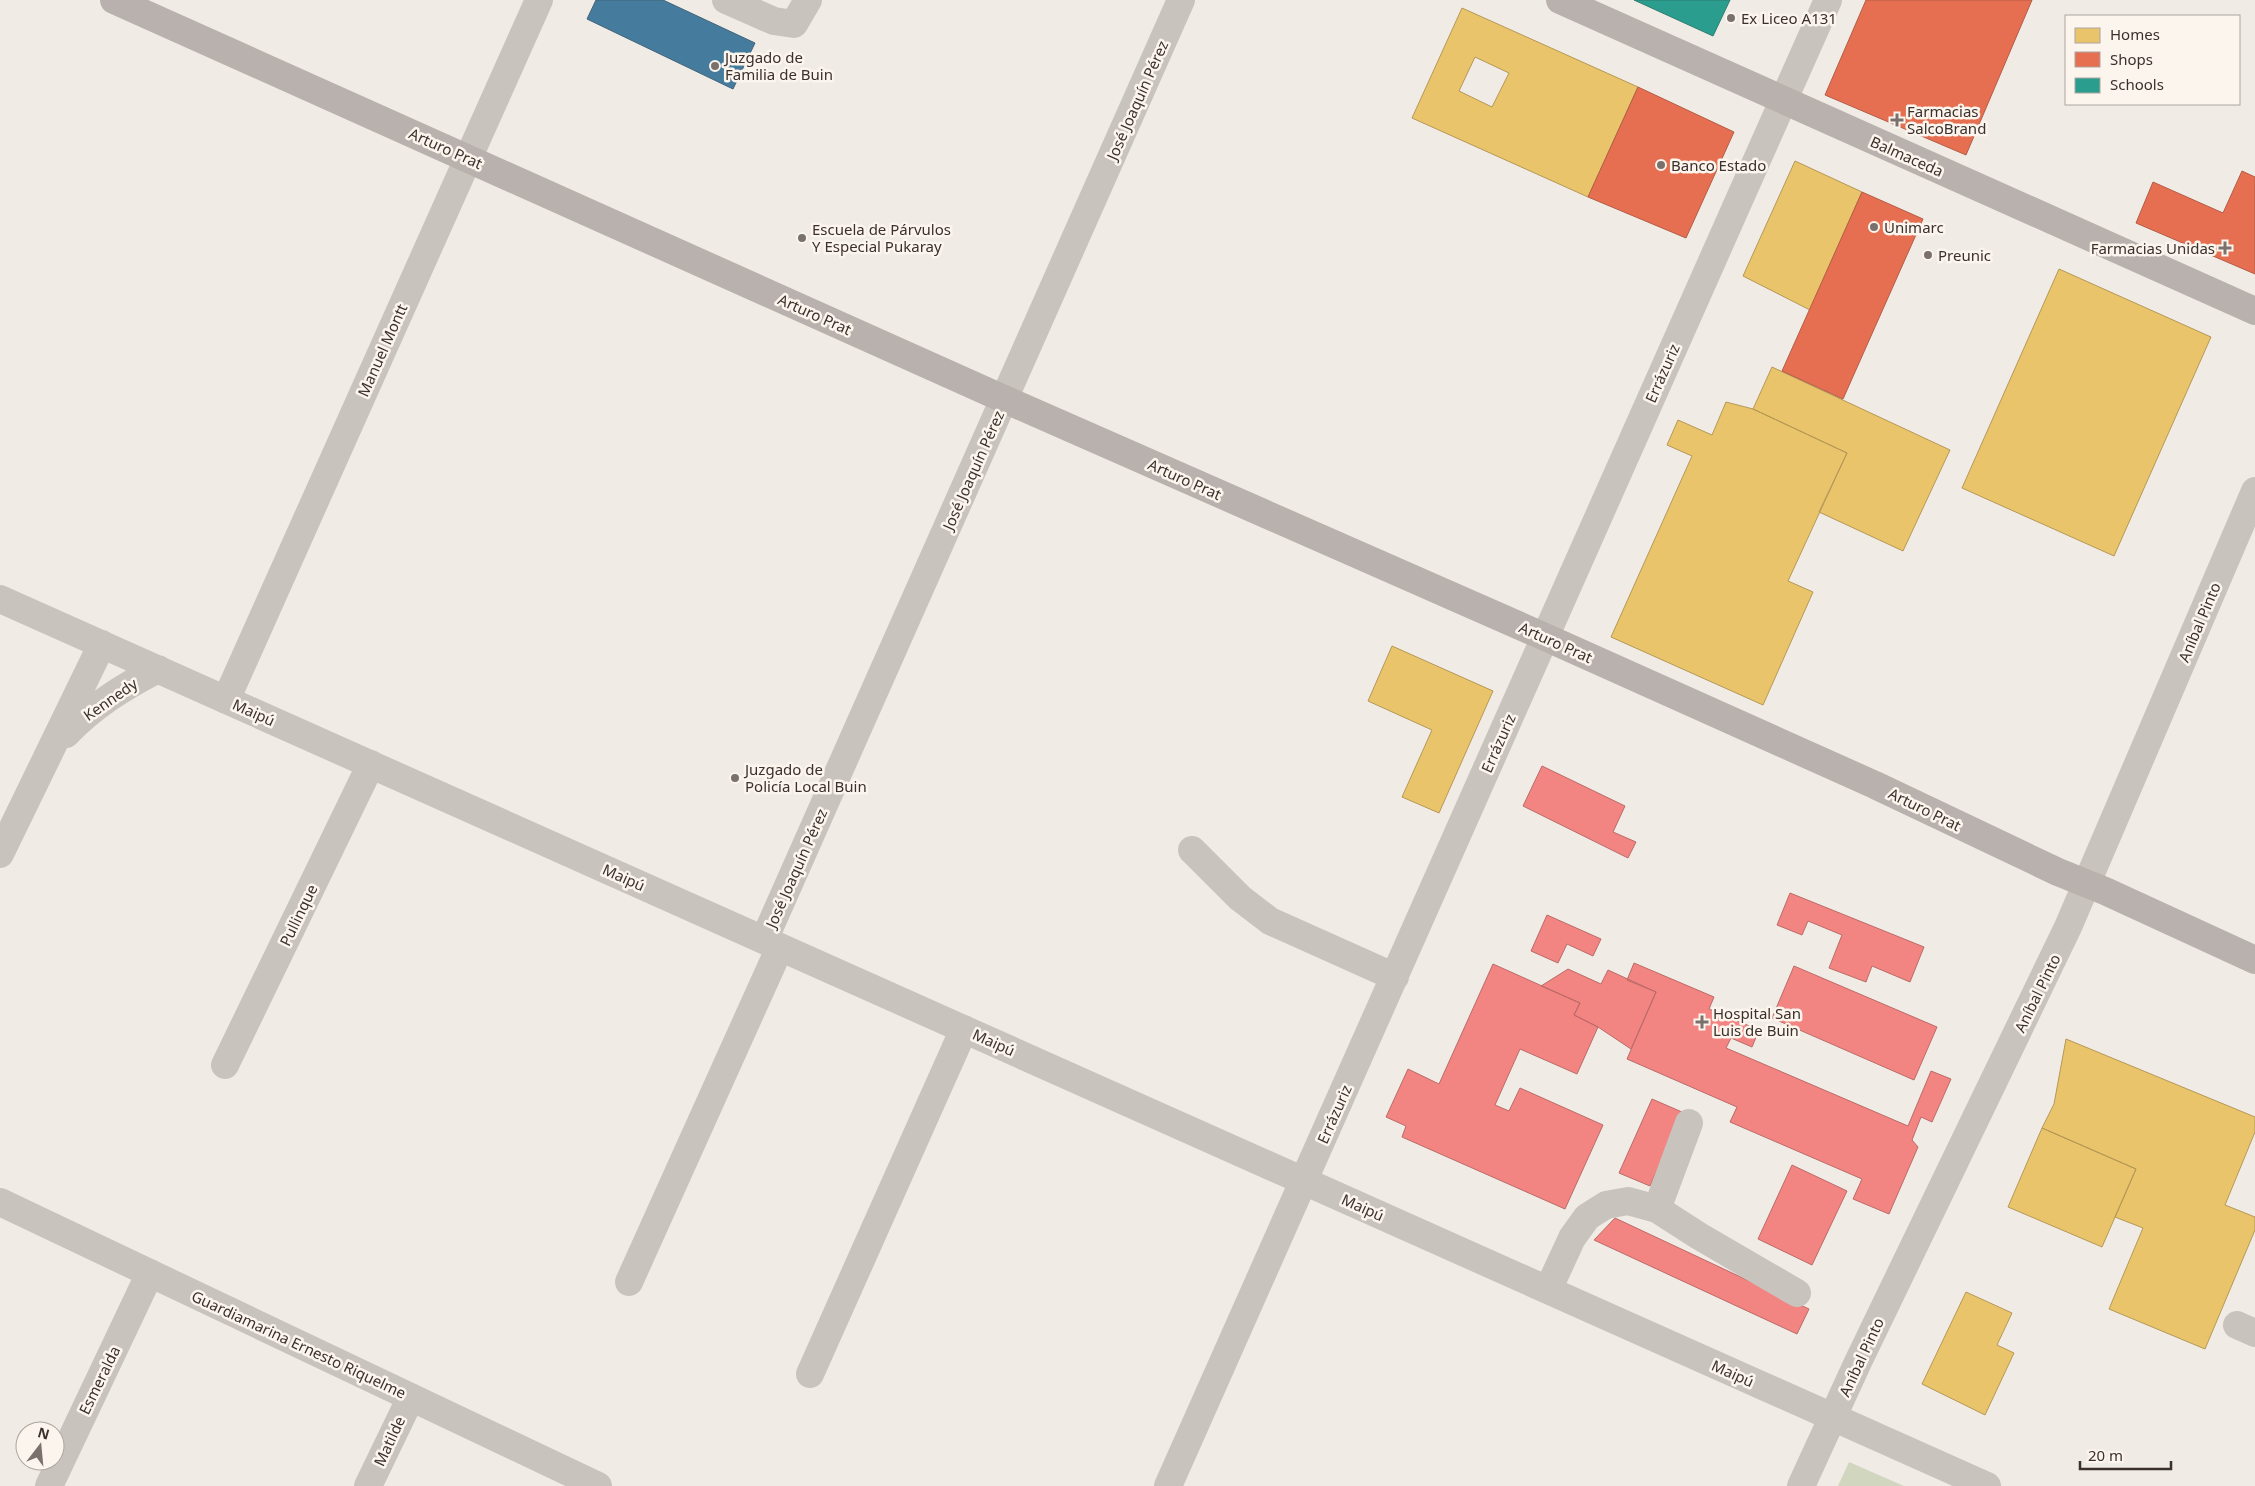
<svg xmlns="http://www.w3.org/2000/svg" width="2255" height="1486" font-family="'Noto Sans',sans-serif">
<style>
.green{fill:#d1d6bf}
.homes{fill:#e9c46a;stroke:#b59857;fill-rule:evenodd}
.shops{fill:#e76f51;stroke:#b35c46}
.schools{fill:#2a9d8f;stroke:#2f7c71}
.health{fill:#f28482;stroke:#bb6b68}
.public{fill:#457b9d;stroke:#42647b}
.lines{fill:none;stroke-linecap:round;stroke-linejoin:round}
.minor{stroke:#c9c3be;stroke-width:28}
.major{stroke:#b8b1ad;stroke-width:28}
.poi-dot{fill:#7a716c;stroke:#fbf5ee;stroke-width:2}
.labels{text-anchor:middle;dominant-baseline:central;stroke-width:5;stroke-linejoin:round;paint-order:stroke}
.poi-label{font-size:15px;fill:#3b302b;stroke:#fbf5ee;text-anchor:start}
.street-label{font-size:15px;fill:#3b302b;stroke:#fbf5ee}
</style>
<rect width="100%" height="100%" fill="#f0ebe5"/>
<path class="green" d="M1849,1462L1904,1486H1838Z"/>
<path class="homes" d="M1462,8L1638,87L1588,197L1412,118ZM1475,57L1509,73L1492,107L1459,91Z
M1795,161L1862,192L1810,310L1743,276Z
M2059,269L2211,337L2114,556L1962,488Z
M1772,367L1950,450L1903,551L1819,512L1847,453L1753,409Z
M1726,402L1753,409L1847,453L1788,581L1813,592L1763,705L1611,637L1692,456L1667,445L1678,420L1712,435Z
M1392,646L1493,691L1439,813L1402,797L1432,730L1368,701Z
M2066,1039L2255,1117V1132L2225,1205L2255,1217V1230L2205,1349L2109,1309L2143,1228L2115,1217L2136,1169L2042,1128L2054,1104Z
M2042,1128L2136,1169L2102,1247L2008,1207Z
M1966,1292L2012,1313L1997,1345L2014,1353L1985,1415L1922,1384Z"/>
<path class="shops" d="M1866,0H2032L1966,155L1825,95Z
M1638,87L1734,132L1686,238L1588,197Z
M2242,171L2255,177V274L2136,223L2153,182L2223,213Z
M1862,192L1923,219L1843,399L1782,371Z"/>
<path class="schools" d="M1634,0H1730L1713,36Z"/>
<path class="health" d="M1542,766L1625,806L1613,832L1636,842L1628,858L1523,806Z
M1790,893L1924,947L1910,982L1872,966L1866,982L1829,968L1842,935L1808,921L1802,935L1777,925Z
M1547,915L1601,939L1593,956L1567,944L1558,963L1531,951Z
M1634,963L1714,997L1709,1009L1759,1030L1752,1047L1731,1038L1726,1048L1908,1126L1931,1071L1951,1079L1932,1122L1921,1117L1912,1140L1918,1147L1889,1214L1853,1199L1862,1179L1730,1122L1737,1107L1627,1059L1656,992L1627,980Z
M1493,964L1580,1003L1574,1015L1598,1027L1577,1074L1520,1049L1495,1105L1509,1111L1520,1088L1603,1125L1565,1209L1402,1137L1406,1126L1386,1117L1408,1069L1439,1084Z
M1794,966L1937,1027L1914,1080L1772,1018Z
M1568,969L1601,984L1608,970L1656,992L1631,1049L1598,1027L1574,1015L1580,1003L1541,986Z
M1652,1099L1682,1112L1650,1186L1619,1173Z
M1792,1165L1847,1191L1812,1265L1758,1239Z
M1615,1218L1809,1309L1797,1334L1594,1240Z"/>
<path class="public" d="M596,0H663L755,43L733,89L587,19Z"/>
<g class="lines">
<path class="minor" d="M726,0L774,21L794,24L808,0
M0,599L1987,1486
M226,700L539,0
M66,734C93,706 123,687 158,669
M1192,850L1240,898L1270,921L1395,977
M0,854L102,644
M764,940L1181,0
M225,1065L371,764
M0,1202L598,1486
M1657,1209L1689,1123
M629,1282L780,947
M1548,1290L1572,1238L1587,1217L1606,1205L1628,1201L1657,1209L1699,1236L1797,1293
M2237,1325L2255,1333
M810,1374L964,1029
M49,1486L150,1273
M368,1486L411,1397
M1168,1486L1828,0
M1801,1486L1858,1362L2068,927L2255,491"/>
<path class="major" d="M114,0L1004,399L1545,637L1875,785L2058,872L2105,891L2255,960
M1560,0L2255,311"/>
</g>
<g class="poi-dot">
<circle cx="1731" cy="18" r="5"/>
<circle cx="715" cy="66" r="5"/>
<path d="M1894.5 112.5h5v5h5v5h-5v5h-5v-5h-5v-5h5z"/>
<circle cx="1661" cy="165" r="5"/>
<circle cx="1874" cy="227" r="5"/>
<circle cx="802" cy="238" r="5"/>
<path d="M2222.5 240.5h5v5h5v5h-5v5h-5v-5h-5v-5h5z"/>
<circle cx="1928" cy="255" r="5"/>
<circle cx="735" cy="778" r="5"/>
<path d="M1699.5 1014.5h5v5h5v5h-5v5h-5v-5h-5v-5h5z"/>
</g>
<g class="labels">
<g class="poi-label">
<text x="1741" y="18">Ex Liceo A131</text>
<text x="725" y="57">Juzgado de<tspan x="725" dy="17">Familia de Buin</tspan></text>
<text x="1907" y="111">Farmacias<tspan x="1907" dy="17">SalcoBrand</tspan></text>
<text x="1671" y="165">Banco Estado</text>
<text x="1884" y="227">Unimarc</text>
<text x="812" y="229">Escuela de Párvulos<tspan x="812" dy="17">Y Especial Pukaray</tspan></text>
<text x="2215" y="248" text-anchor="end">Farmacias Unidas</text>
<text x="1938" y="255">Preunic</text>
<text x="745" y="769">Juzgado de<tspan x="745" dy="17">Policía Local Buin</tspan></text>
<text x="1713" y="1013">Hospital San<tspan x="1713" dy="17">Luis de Buin</tspan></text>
</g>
<g class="street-label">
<text transform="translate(1137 100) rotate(-66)">José Joaquín Pérez</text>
<text transform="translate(446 148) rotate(24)">Arturo Prat</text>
<text transform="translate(1907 156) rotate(24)">Balmaceda</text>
<text transform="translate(815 314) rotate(24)">Arturo Prat</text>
<text transform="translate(382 350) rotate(-66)">Manuel Montt</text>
<text transform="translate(1662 373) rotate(-66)">Errázuriz</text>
<text transform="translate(973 470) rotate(-66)">José Joaquín Pérez</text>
<text transform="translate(1185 479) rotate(24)">Arturo Prat</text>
<text transform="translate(2199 622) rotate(-67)">Aníbal Pinto</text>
<text transform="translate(1556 642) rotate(24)">Arturo Prat</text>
<text transform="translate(110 699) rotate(-35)">Kennedy</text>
<text transform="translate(254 712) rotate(24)">Maipú</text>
<text transform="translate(1498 743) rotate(-66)">Errázuriz</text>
<text transform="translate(1925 809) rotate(26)">Arturo Prat</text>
<text transform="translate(796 868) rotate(-66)">José Joaquín Pérez</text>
<text transform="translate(624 877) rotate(24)">Maipú</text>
<text transform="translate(298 915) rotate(-64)">Pullinque</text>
<text transform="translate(2037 993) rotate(-64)">Aníbal Pinto</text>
<text transform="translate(994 1042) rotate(24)">Maipú</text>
<text transform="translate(1334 1114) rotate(-66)">Errázuriz</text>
<text transform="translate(1363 1207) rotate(24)">Maipú</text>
<text transform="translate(299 1344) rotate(25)">Guardiamarina Ernesto Riquelme</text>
<text transform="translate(1861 1357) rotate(-65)">Aníbal Pinto</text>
<text transform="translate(1733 1373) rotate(24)">Maipú</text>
<text transform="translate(99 1380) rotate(-64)">Esmeralda</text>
<text transform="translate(389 1441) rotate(-65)">Matilde</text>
</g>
</g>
<rect x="2065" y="15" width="175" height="90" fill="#fbf5ee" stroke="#aea6a0"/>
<rect x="2075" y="28" width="25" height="15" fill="#e9c46a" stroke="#aea6a0"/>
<text x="2110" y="40" font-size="15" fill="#3b302b">Homes</text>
<rect x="2075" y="52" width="25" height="15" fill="#e76f51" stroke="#aea6a0"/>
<text x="2110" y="65" font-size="15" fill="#3b302b">Shops</text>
<rect x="2075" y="78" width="25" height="15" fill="#2a9d8f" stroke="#aea6a0"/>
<text x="2110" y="90" font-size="15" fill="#3b302b">Schools</text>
<g transform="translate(40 1446) rotate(16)"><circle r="24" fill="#fbf5ee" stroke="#aea6a0"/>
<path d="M0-4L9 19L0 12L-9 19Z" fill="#7a716c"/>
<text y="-8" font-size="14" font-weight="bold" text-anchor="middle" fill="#3b302b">N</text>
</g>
<path d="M2080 1461v8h91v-8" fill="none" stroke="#3b302b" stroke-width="2.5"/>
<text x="2088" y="1461" font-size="15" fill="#3b302b" stroke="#fbf5ee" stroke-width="4" paint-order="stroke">20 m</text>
</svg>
